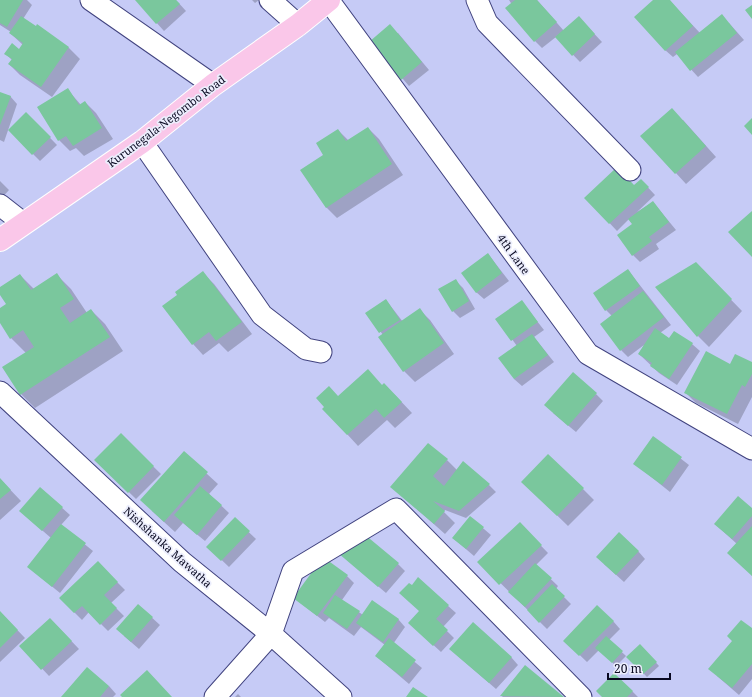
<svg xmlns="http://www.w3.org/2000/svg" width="752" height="697" font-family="'Noto Serif',serif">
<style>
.shadow{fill:#0003}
.building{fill:#7ac79d}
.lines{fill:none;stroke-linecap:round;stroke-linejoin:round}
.street-casing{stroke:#41437f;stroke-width:23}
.primary-casing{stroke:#fff;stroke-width:24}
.street{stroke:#fff;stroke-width:21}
.primary{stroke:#fac7e9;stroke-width:22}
.labels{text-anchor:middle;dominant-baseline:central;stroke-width:3.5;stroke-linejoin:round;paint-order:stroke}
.street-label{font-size:11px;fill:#090921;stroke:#eceefd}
</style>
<rect width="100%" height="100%" fill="#c6cbf6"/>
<path class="shadow" d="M0,0H27L32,5L23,19L36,28L37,26L69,48L80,59L52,97L20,75L9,64L12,60L5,53L19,50L23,45L10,33L11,32L0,25Z
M136,0H176L186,11L164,31Z
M252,0H259L255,3Z
M509,0H537L564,31L586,25L602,42L580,62L556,37L542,48L535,41Z
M655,0H669L700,33L729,23L744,40L698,77L677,54L673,57L665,50Z
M398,33L429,70L409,86L371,42Z
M67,89L81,105L85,102L96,113L113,139L84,156L76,148L70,151L59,140Z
M0,93L10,96L17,104L4,142L0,140Z
M26,113L57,145L40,161L9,130Z
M683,120L716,157L686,184L642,136Z
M368,128L379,139L403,175L337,218L326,207L325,155L338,130L349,141Z
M641,180L655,195L637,212L653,202L676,230L656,244L659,249L640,262L633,255V225L629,219L617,231L586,198L634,186Z
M0,181L9,190L0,200Z
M488,254L509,281L484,299L476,292Z
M628,270L671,325L660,333L670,339L692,344L700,351L677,385L659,373L639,354L644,345L628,357L621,350L612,316L606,310Z
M203,273L214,284L252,334L228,352L219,343L203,355L193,344L179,295Z
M20,275L34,289L57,275L71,289L87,313L91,310L105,324L123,351L35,408L21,394L26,353L11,338L0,321V310L8,305L0,293V288Z
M707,275L742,311L709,347L698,336Z
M455,280L463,288L475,309L460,318L453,311Z
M386,300L403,322L420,310L430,320L454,354L415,382L404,371L383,335L367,313Z
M522,302L544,330L534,337L554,362L522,386L514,379L517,346L497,319Z
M752,363V397L738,424L696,403L685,392L731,365Z
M382,386L395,395L412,413L395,428L387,420L358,446L324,409L338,397Z
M596,394L603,401L576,432L553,413Z
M121,435L161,474L136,499L96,460Z
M654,438L689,465L670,492L635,464Z
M184,453L218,484L209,494L229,513L205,541L183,523L175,532L152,511Z
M447,460L457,470L489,485L496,492L466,518L445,510L444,512L455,523L445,534L392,487Z
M0,479L21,501L0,520Z
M40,488L70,515L61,525L93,551L60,593L28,567L51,538L28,518Z
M583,489L594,500L568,526L533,492Z
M752,509V576L737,544L715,524Z
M470,517L491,535L474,556L453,538Z
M235,519L256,539L229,567L208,547Z
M520,524L548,553L536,565L558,586L556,589L571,604L547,629L479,562Z
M638,551L645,559L624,582L604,564Z
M339,553L398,564L405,571L386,593Z
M98,563L125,590L111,603L124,616L108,631L89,612L82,620L60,598Z
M347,576L354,583L342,600L363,615L398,619L405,627L393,644L422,668L409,684L376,656L385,645L361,627L354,636L329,618L325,622L294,598Z
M418,579L456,613L443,627L454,638L441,652L417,630L420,612L412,586Z
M138,605L160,625L139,649L124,636Z
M0,612L25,638L0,662Z
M613,621L620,629L609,640L626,656L616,666L599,650L587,662L565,641Z
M57,626L79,649L49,676L21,646Z
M752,630V679L739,695L717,676Z
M640,645L659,666L647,677L628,657Z
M458,656L511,657L518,665L496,689Z
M526,667L562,697H502Z
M109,686L116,694L113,697H64Z
M632,691L638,697H603Z
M238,694L241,697H235Z"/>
<path class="building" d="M0,0H23L7,27L0,23Z
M135,0H176L180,4L156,24Z
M515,0H537L557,22L534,42L505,8Z
M653,0H670L693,26L665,51L634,17Z
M752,5V19L745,10Z
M722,14L737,33L690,71L675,52Z
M21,16L36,26L37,24L69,47L41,87L8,64L12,59L4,54L12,43L19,49L23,43L9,33Z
M579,16L595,34L572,56L555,37Z
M390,24L422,62L401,80L369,42Z
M68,88L79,105L85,101L102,128L73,146L66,136L58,141L37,107Z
M0,92L11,96L0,125Z
M672,108L706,146L675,174L640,136Z
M26,112L51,137L32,155L8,130Z
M752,118V135L744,126Z
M368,127L392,164L326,208L300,170L323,155L316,143L338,129L346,141Z
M617,167L634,185L641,179L649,187L609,224L584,198Z
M653,201L669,222L649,237L652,241L632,256L617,235L632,224L628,219Z
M752,211V257L728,232Z
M488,253L502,273L476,293L461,273Z
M696,262L732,299L697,337L655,287Z
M628,269L640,286L605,311L593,293Z
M203,271L242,322L216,341L209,332L192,345L162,306L177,295L175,292Z
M57,273L74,299L60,308L70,323L91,309L110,337L20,395L2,367L34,347L23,330L10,339L0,323V308L6,304L0,295V287L20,274L31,290Z
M456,279L469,301L452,312L438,289Z
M643,291L664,317L620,351L600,324Z
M386,299L400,320L379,333L365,313Z
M522,300L538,322L511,341L495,319Z
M420,308L444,343L403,372L378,337Z
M655,328L669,338L674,331L693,343L669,379L650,366L652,363L638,354Z
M532,334L548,355L514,379L498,358Z
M706,351L730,364L735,354L752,362V374L745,387L742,385L727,414L684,393Z
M368,369L382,385L384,383L402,402L384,418L376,409L347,435L322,409L324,407L316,398L329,386L338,396Z
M573,372L597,393L568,426L544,405Z
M121,433L154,466L128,493L94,460Z
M653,436L682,457L662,485L633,464Z
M428,443L448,459L433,476L444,486L463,461L490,484L459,511L433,501L445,511L434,524L390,487Z
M184,451L208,472L164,522L140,500Z
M548,454L584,488L557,516L521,482Z
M0,478L11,490L0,499Z
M200,486L222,505L197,535L174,515Z
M40,487L63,507L42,531L19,511Z
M738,496L752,508V516L732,539L714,524Z
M470,516L484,527L466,549L452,538Z
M235,517L250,531L221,561L206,547Z
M520,522L542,545L499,585L477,562Z
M61,524L86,543L52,587L27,567Z
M752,526V576L727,553Z
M358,529L399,563L378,587L338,553Z
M619,532L639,551L616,575L596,557Z
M323,557L348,575L317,616L293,598Z
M98,561L118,582L104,595L117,608L100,625L82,606L74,613L59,598Z
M535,563L552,578L525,607L508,592Z
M418,577L449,605L436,619L433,616L448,630L433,646L408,623L419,611L399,593L409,583L412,585Z
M552,584L565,596L539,623L527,610Z
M335,595L360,611L347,629L323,613Z
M372,600L399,619L383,642L356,623Z
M138,604L153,617L131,642L116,629Z
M597,605L614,621L579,656L563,641Z
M0,611L18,630L0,648Z
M50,618L72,641L41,670L19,646Z
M741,620L752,628V664L732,688L708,669L732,641L727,636Z
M473,622L512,657L489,683L449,649Z
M606,636L623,651L612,663L595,648Z
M389,638L416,660L402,677L375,656Z
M640,644L657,662L643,674L626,657Z
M525,665L564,697L500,696Z
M87,667L109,686L100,697H61Z
M147,670L172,697H122L120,695Z
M614,673L633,691L627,697H602L596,691Z
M413,687L428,697H406Z"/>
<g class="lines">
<g class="street-casing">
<path id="street" d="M91,0L213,85
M270,0L298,25
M477,0L487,23L630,170
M329,1L588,354L752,449
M142,142L262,315L306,349L321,352
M0,205L23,223
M0,392L182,562L271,634L341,697
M215,697L271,634L293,571L396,509L581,697"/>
</g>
<g class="primary-casing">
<path id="primary" d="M0,240L142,142L213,85L298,25L329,0"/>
</g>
<use href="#street" class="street"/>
<use href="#primary" class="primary"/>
</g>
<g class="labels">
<g class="street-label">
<text transform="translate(166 121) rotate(-37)">Kurunegala-Negombo Road</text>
<text transform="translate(514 254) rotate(54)">4th Lane</text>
<text transform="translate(168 547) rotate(42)">Nishshanka Mawatha</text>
</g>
</g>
<path d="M608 673v6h62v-6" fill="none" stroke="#090921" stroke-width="2"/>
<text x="614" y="673" font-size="12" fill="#090921" stroke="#eceefd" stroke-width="3" paint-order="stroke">20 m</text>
</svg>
